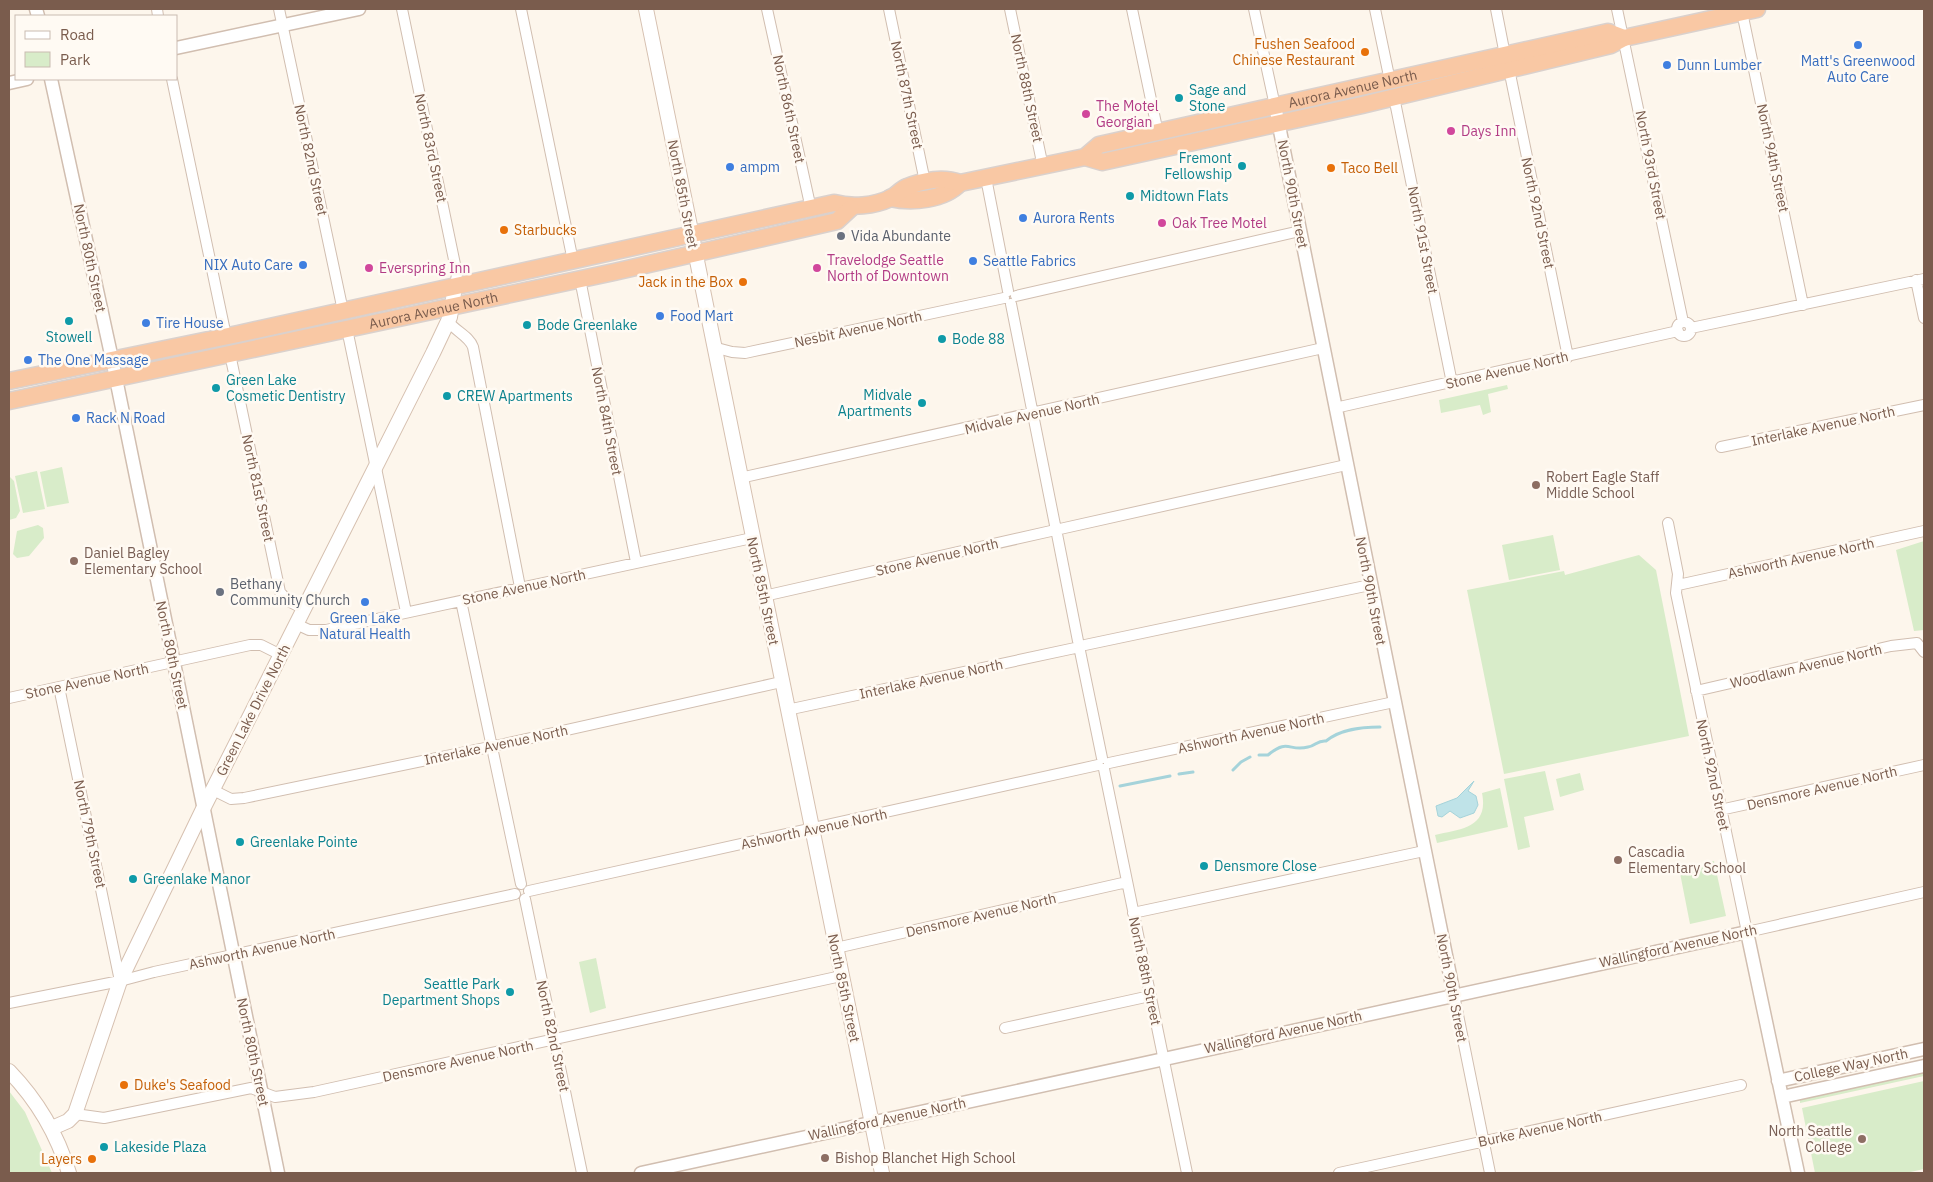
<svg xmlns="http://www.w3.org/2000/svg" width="1933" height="1182" font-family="'IBM Plex Sans',sans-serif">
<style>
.green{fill:#d8ecc9}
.water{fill:#bfe3e8;stroke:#a5d3da}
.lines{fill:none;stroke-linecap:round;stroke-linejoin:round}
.stream{stroke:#a5d3da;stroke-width:3}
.minor-casing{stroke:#d1beb0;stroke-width:12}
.tertiary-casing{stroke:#d1beb0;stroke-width:15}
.secondary-casing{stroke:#d6c0b0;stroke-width:16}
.trunk-casing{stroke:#dad1cd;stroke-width:19}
.minor{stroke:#fff;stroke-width:10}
.tertiary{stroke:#fff;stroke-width:12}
.secondary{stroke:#fff;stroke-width:14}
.trunk{stroke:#f9c8a4;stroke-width:16}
.shop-dot{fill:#3f7fe0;stroke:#fffaf3;stroke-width:2}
.food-dot{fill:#e8710a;stroke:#fffaf3;stroke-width:2}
.culture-dot{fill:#0f9aa8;stroke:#fffaf3;stroke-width:2}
.hotel-dot{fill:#d1479c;stroke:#fffaf3;stroke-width:2}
.worship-dot{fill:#6b7280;stroke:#fffaf3;stroke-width:2}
.education-dot{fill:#8d6e63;stroke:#fffaf3;stroke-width:2}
.labels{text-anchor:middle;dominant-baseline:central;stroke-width:5;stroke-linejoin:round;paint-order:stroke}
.food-label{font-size:14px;fill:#c56008;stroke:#fffaf3;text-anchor:end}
.shop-label{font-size:14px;fill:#366cbe;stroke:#fffaf3;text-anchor:start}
.street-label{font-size:14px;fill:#7a5c4d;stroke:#fffaf3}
.culture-label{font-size:14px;fill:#0d838f;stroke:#fffaf3;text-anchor:start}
.hotel-label{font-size:14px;fill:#b23c85;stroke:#fffaf3;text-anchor:start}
.worship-label{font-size:14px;fill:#5b616d;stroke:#fffaf3;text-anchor:start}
.education-label{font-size:14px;fill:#785e54;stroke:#fffaf3;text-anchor:start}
</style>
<rect width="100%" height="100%" fill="#fdf6ec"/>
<path class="green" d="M1507,385L1508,389L1488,394L1491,412L1483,415L1480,405L1441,413L1439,400Z
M62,467L69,503L47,507L40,472Z
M37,471L45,509L23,513L15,476Z
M9,476L14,481L20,511L16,518L9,520Z
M38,525L43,528L44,538L29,556L17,558L13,554L17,531Z
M1553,535L1560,570L1509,580L1502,545Z
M1924,541V630L1914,631L1896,550Z
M1639,555L1656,570L1689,736L1504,774L1467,590L1564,571L1565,575Z
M1545,771L1554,810L1524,817L1530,847L1518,850L1504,779Z
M1580,773L1584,790L1560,797L1556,779Z
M1500,788L1508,827L1437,843L1435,835C1461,829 1489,828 1482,793Z
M1714,861L1726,916L1690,924L1679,868Z
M596,958L606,1008L590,1013L579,962Z
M1924,1072V1076L1800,1103V1099Z
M1924,1081V1169L1906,1173H1815L1802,1108Z
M9,1091L25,1112L52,1173H9Z"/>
<path class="water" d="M1474,781L1468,791L1476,796L1478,805L1474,813L1460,818L1450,811L1442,817L1438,816L1436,806L1457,798Z"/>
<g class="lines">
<path class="stream" d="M1259,755H1268C1288,738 1289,752 1308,747C1316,746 1317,740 1326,741C1341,729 1361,727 1380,727
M1233,770L1241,762L1250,757
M1179,774L1193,772
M1120,786L1170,776"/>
<g class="minor-casing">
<path id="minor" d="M157,9L158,16
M279,9L343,311
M402,9L457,274L455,287
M521,9L573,261
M767,9L811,209
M889,9L925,182
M1010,9L1043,167
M1132,9L1158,133
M1254,9L1275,106
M1375,9L1390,81
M1496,9L1505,55
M1617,9L1683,322
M1742,12L1803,305
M1509,69L1568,357
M172,79L226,336
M1394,97L1452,383
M986,178L1008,291
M580,279L636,562
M1916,280L1924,318
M1016,296L1300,231
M1011,304L1055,525
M448,321C455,331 469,336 473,347L520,587
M1677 329a7 7 0 1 1 14 0a7 7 0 1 1-14 0Z
M1691,328L1924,279
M347,329L406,612
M713,347L732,352L745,353L1004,298
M230,354L280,592L288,601L304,609
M1335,408L1678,331
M1721,447L1924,405
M740,478L1323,348
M1668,523L1678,574L1676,593L1747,932L1924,892
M1060,529L1346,465
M1057,534L1078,641
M1678,585L1924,531
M764,596L1051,531
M461,601L521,884
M296,624L309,630H326L752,538
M1085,645L1370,585
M1080,651L1102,758
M59,687L120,981
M1696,691L1891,646L1917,643L1924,652
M9,698L250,645H261L281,655
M787,710L1075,648
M1109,763L1394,702
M1104,769L1187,1173
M213,790L231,799L244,798L504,744L781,682
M1720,810L1924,765
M529,891L1098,765
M525,899L582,1173
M1133,913L1424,851
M836,948L1127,882
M1454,995L1490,1173
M9,1003L120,981L154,972L515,894
M1005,1028L1150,996
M75,1114L104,1118L251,1088L275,1097L314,1092L841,976
M1339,1173L1741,1085"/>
</g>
<g class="tertiary-casing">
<path id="tertiary" d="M36,9L38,16
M176,48L359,9
M51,79L112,359L278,1173
M9,83L27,79
M1275,106L1454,995
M1778,1081L1924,1049
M1782,1097L1924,1066
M641,1173L1747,932L1798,1173"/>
</g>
<g class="secondary-casing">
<path id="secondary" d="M646,9L882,1173
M9,1071C38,1101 57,1133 69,1173
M52,1128L68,1121L75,1114L120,981L203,809L433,353L450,317L455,287"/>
</g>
<g class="trunk-casing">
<g id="trunk">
<path d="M1085,157L1102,162L1362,105L1611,45L1624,38L1757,9"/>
<path d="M890,198C912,203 944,200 960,183"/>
<path id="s1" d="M9,381L238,334L834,203C852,208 874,206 891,198C897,195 901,189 907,187C924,180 944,177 960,183L1085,157L1099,145L1608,32L1624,38"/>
<path id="s2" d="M9,401L614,272L837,221L851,208"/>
</g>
</g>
<use href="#minor" class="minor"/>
<use href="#tertiary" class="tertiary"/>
<use href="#secondary" class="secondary"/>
<use href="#trunk" class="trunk"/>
</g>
<g class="shop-dot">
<circle cx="1858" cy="45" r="5"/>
<circle cx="1667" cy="65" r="5"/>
<circle cx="730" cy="167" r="5"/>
<circle cx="1023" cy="218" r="5"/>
<circle cx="973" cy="261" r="5"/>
<circle cx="303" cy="265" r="5"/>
<circle cx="660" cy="316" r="5"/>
<circle cx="146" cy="323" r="5"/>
<circle cx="28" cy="360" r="5"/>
<circle cx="76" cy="418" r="5"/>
<circle cx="365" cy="602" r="5"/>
</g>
<g class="food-dot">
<circle cx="1365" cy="52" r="5"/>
<circle cx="1331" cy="168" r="5"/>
<circle cx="504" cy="230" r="5"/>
<circle cx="743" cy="282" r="5"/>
<circle cx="124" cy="1085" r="5"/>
<circle cx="92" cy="1159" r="5"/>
</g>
<g class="culture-dot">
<circle cx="1179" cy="98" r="5"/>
<circle cx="1242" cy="166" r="5"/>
<circle cx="1130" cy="196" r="5"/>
<circle cx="69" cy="321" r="5"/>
<circle cx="527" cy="325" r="5"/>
<circle cx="942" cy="339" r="5"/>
<circle cx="216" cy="388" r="5"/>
<circle cx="447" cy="396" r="5"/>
<circle cx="922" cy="403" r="5"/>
<circle cx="240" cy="842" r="5"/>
<circle cx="1204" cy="866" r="5"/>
<circle cx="133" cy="879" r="5"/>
<circle cx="510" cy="992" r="5"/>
<circle cx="104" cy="1147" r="5"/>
</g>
<g class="hotel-dot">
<circle cx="1086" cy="114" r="5"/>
<circle cx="1451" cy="131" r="5"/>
<circle cx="1162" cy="223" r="5"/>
<circle cx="369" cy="268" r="5"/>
<circle cx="817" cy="268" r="5"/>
</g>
<g class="worship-dot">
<circle cx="841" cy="236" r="5"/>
<circle cx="220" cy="592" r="5"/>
</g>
<g class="education-dot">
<circle cx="1536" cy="485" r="5"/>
<circle cx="74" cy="561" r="5"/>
<circle cx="1618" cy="860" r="5"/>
<circle cx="1862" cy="1139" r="5"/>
<circle cx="825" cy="1158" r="5"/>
</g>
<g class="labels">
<g class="food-label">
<text x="1355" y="44">Fushen Seafood<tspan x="1355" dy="16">Chinese Restaurant</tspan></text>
<text x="1341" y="168" text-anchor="start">Taco Bell</text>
<text x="514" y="230" text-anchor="start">Starbucks</text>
<text x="733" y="282">Jack in the Box</text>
<text x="134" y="1085" text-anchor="start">Duke's Seafood</text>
<text x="82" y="1159">Layers</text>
</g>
<g class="shop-label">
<text x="1858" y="61" text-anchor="middle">Matt's Greenwood<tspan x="1858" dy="16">Auto Care</tspan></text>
<text x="1677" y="65">Dunn Lumber</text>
<text x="740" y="167">ampm</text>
<text x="1033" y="218">Aurora Rents</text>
<text x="983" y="261">Seattle Fabrics</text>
<text x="293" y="265" text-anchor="end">NIX Auto Care</text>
<text x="670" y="316">Food Mart</text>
<text x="156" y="323">Tire House</text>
<text x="38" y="360">The One Massage</text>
<text x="86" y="418">Rack N Road</text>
<text x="365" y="618" text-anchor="middle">Green Lake<tspan x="365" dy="16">Natural Health</tspan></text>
</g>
<g class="street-label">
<text transform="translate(1027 88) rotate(78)">North 88th Street</text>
<text stroke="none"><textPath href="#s1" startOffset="1382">Aurora Avenue North</textPath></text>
<text transform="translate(907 95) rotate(78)">North 87th Street</text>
<text transform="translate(789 109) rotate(78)">North 86th Street</text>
<text transform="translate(431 148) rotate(78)">North 83rd Street</text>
<text transform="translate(1773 158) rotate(78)">North 94th Street</text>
<text transform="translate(311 160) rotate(78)">North 82nd Street</text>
<text transform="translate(1651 165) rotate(79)">North 93rd Street</text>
<text transform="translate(683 194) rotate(79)">North 85th Street</text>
<text transform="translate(1293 194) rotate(79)">North 90th Street</text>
<text transform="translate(1538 213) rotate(78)">North 92nd Street</text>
<text transform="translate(1423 240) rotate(79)">North 91st Street</text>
<text transform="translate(90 258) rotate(78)">North 80th Street</text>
<text stroke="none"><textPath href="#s2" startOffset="434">Aurora Avenue North</textPath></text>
<text transform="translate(858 329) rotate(-12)">Nesbit Avenue North</text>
<text transform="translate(1507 370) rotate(-13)">Stone Avenue North</text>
<text transform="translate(1032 414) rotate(-13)">Midvale Avenue North</text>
<text transform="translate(607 421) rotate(79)">North 84th Street</text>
<text transform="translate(1823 426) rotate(-12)">Interlake Avenue North</text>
<text transform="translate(258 488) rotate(78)">North 81st Street</text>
<text transform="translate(937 557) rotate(-13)">Stone Avenue North</text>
<text transform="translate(1801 558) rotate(-12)">Ashworth Avenue North</text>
<text transform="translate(524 587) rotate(-12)">Stone Avenue North</text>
<text transform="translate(763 591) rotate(78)">North 85th Street</text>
<text transform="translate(1371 591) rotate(79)">North 90th Street</text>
<text transform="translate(172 655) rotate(78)">North 80th Street</text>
<text transform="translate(1806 666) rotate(-13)">Woodlawn Avenue North</text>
<text transform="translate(931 679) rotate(-12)">Interlake Avenue North</text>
<text transform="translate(87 681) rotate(-12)">Stone Avenue North</text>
<text transform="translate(253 710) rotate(-63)">Green Lake Drive North</text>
<text transform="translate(1251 733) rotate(-12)">Ashworth Avenue North</text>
<text transform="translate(496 745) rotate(-12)">Interlake Avenue North</text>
<text transform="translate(1713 775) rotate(78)">North 92nd Street</text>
<text transform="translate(1822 788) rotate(-13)">Densmore Avenue North</text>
<text transform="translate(814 829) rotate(-12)">Ashworth Avenue North</text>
<text transform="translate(90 834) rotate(78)">North 79th Street</text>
<text transform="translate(981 915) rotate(-13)">Densmore Avenue North</text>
<text transform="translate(1678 946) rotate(-12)">Wallingford Avenue North</text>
<text transform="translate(262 949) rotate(-12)">Ashworth Avenue North</text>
<text transform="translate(1145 971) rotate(78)">North 88th Street</text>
<text transform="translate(844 988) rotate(78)">North 85th Street</text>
<text transform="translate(1452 988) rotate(79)">North 90th Street</text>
<text transform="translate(1283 1032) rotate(-12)">Wallingford Avenue North</text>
<text transform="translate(553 1036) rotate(78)">North 82nd Street</text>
<text transform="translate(253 1052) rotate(78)">North 80th Street</text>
<text transform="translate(458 1061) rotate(-12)">Densmore Avenue North</text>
<text transform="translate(1851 1065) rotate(-12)">College Way North</text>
<text transform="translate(887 1119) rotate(-12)">Wallingford Avenue North</text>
<text transform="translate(1540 1129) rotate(-12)">Burke Avenue North</text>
</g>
<g class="culture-label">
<text x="1189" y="90">Sage and<tspan x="1189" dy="16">Stone</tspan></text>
<text x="1232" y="158" text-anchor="end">Fremont<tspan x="1232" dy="16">Fellowship</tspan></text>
<text x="1140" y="196">Midtown Flats</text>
<text x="537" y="325">Bode Greenlake</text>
<text x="69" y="337" text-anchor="middle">Stowell</text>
<text x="952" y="339">Bode 88</text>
<text x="226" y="380">Green Lake<tspan x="226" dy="16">Cosmetic Dentistry</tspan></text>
<text x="912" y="395" text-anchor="end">Midvale<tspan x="912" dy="16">Apartments</tspan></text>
<text x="457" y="396">CREW Apartments</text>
<text x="250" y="842">Greenlake Pointe</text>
<text x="1214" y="866">Densmore Close</text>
<text x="143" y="879">Greenlake Manor</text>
<text x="500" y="984" text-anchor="end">Seattle Park<tspan x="500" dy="16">Department Shops</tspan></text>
<text x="114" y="1147">Lakeside Plaza</text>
</g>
<g class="hotel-label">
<text x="1096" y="106">The Motel<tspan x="1096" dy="16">Georgian</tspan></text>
<text x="1461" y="131">Days Inn</text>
<text x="1172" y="223">Oak Tree Motel</text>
<text x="827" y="260">Travelodge Seattle<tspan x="827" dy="16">North of Downtown</tspan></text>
<text x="379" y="268">Everspring Inn</text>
</g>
<g class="worship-label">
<text x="851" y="236">Vida Abundante</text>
<text x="230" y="584">Bethany<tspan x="230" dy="16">Community Church</tspan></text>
</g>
<g class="education-label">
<text x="1546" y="477">Robert Eagle Staff<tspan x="1546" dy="16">Middle School</tspan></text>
<text x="84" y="553">Daniel Bagley<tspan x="84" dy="16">Elementary School</tspan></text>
<text x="1628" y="852">Cascadia<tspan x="1628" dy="16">Elementary School</tspan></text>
<text x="1852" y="1131" text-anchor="end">North Seattle<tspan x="1852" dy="16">College</tspan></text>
<text x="835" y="1158">Bishop Blanchet High School</text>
</g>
</g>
<rect width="1933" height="1182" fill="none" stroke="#7a5c4d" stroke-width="20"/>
<rect x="15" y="15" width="162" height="65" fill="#fffaf3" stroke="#cabbb1"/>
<rect x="25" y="31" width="25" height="8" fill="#ffffff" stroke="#cabbb1"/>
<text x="60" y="40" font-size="15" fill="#7a5c4d">Road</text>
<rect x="25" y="52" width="25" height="15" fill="#d8ecc9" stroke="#cabbb1"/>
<text x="60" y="65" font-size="15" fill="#7a5c4d">Park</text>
</svg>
